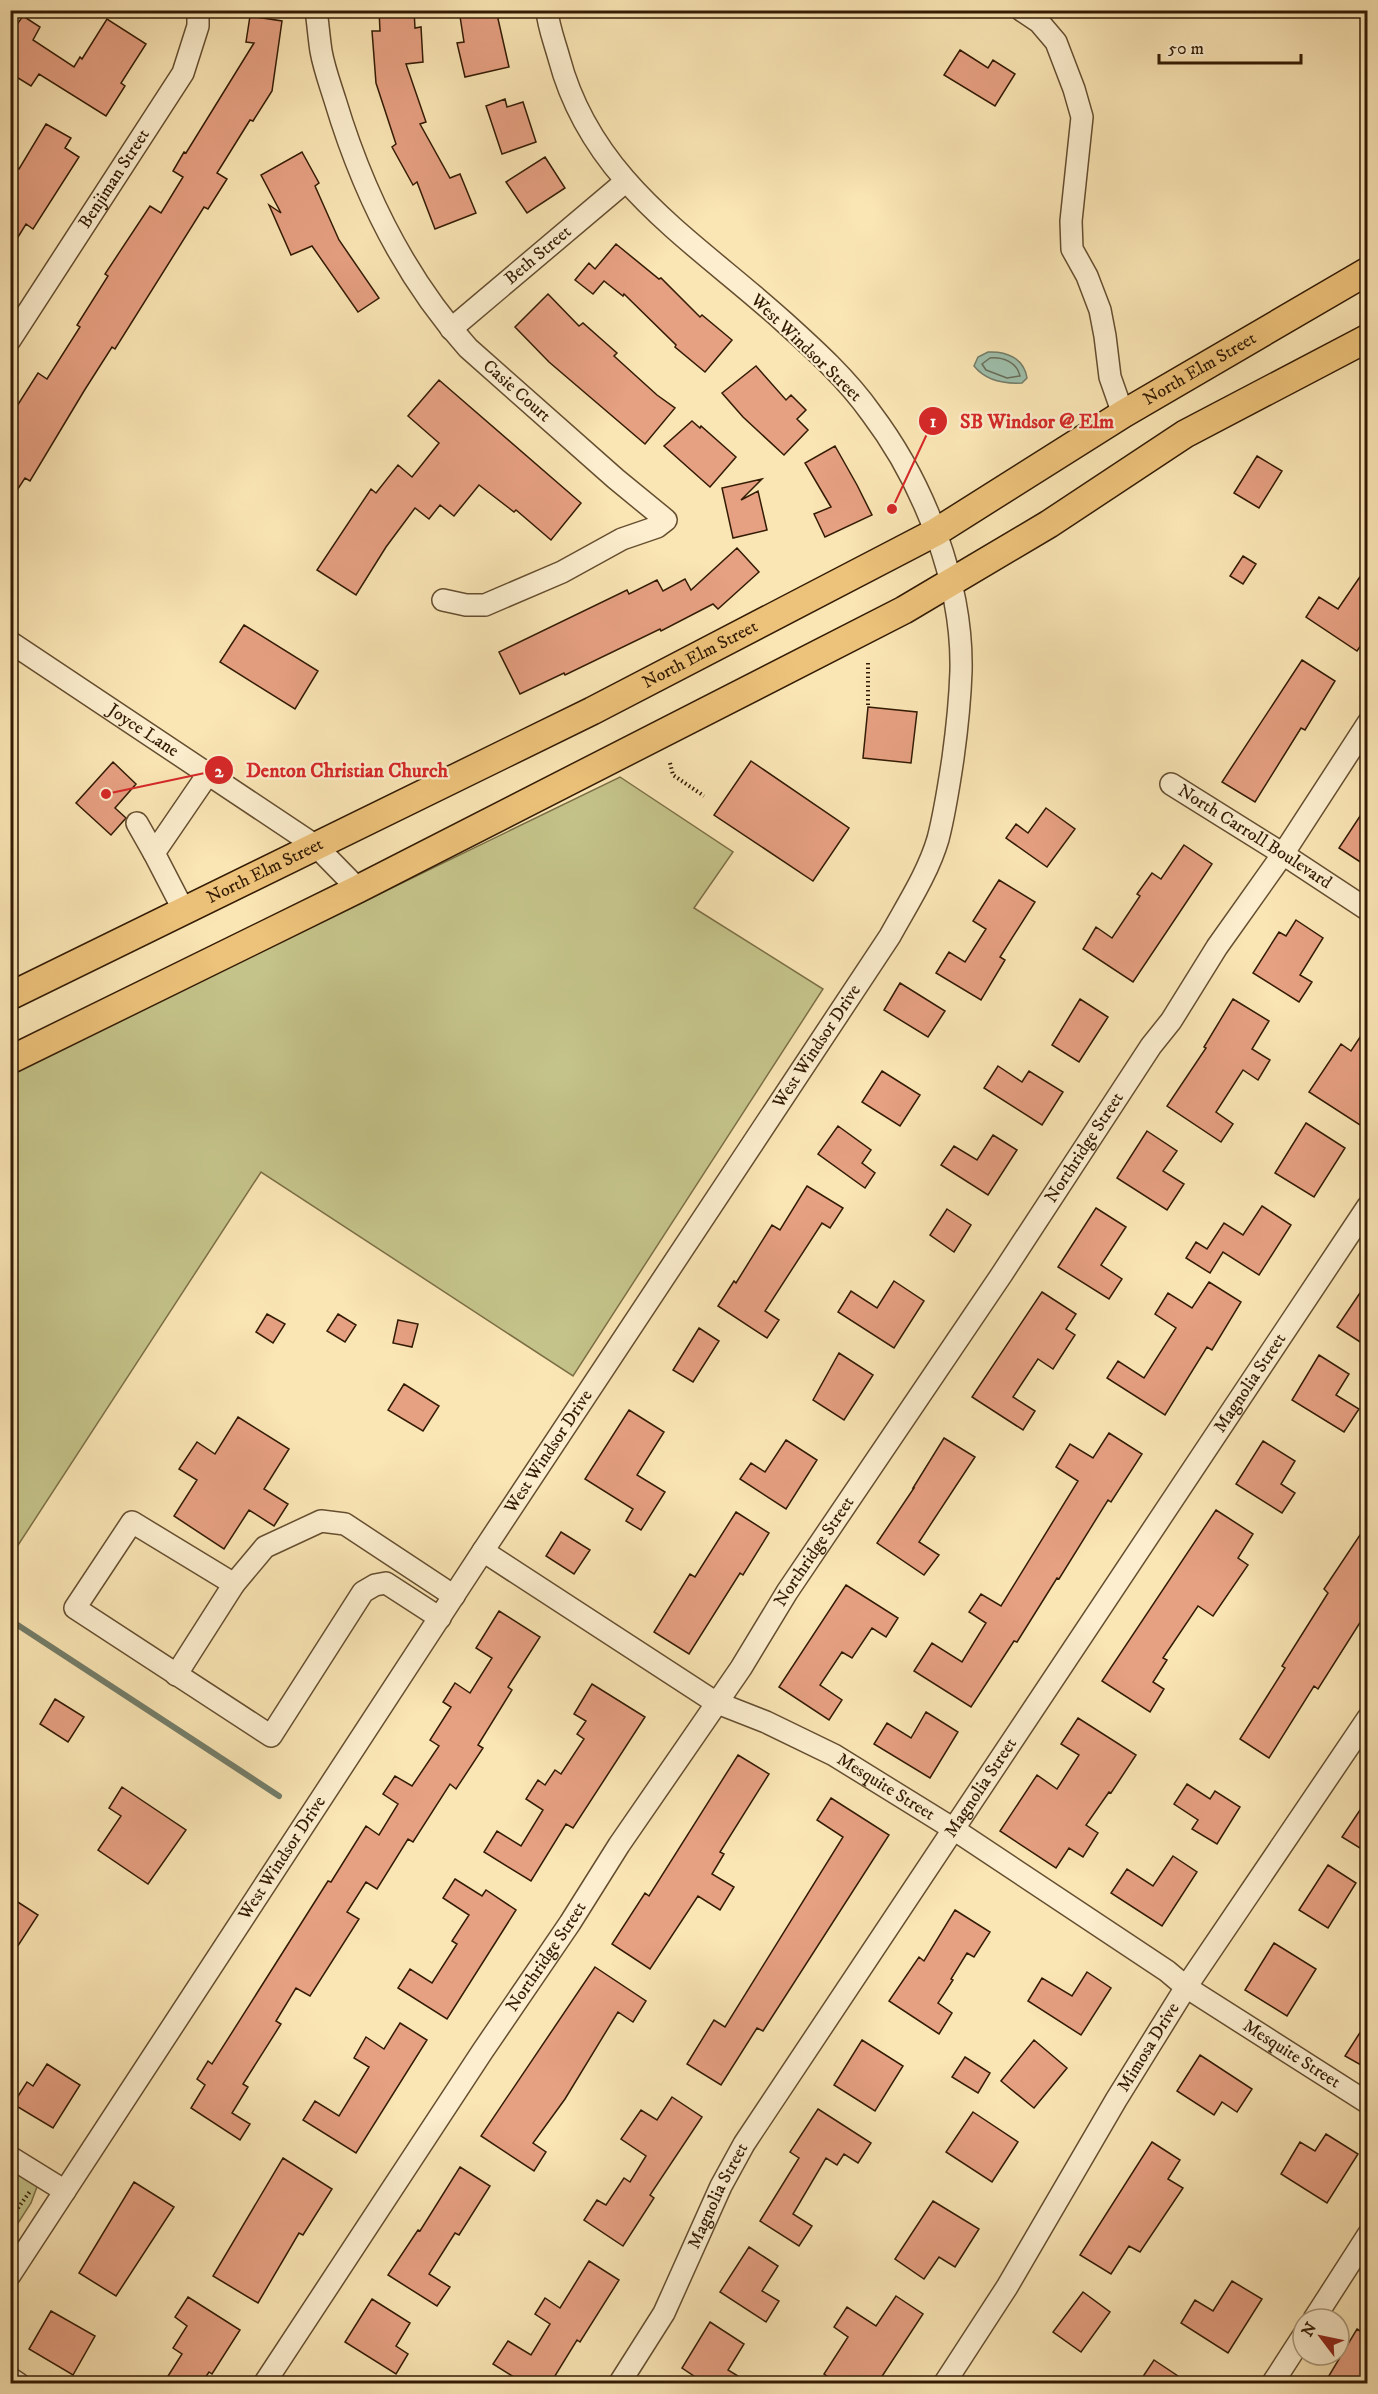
<svg xmlns="http://www.w3.org/2000/svg" width="1378" height="2394" font-family="'IM FELL DW Pica',serif">
<style>
.green{fill:#c4c389;stroke:#7c6f46;stroke-width:1.5}
.water{fill:#9ebfac;stroke:#737d69;stroke-width:1.5}
.lines{fill:none;stroke-linecap:round;stroke-linejoin:round}
.shore{stroke:#686d58;stroke-width:1.5}
.stream{stroke:#737d69;stroke-width:6}
.building{fill:#e6a082;stroke:#331b04;stroke-width:1.5}
.minor-casing{stroke:#654e30;stroke-width:24}
.major-casing{stroke:#331b04;stroke-width:30}
.path{stroke:#331b04;stroke-width:4;stroke-dasharray:1.5 3;stroke-linecap:butt}
.minor{stroke:#fceece;stroke-width:21}
.major{stroke:#edc27a;stroke-width:27}
.labels{text-anchor:middle;dominant-baseline:central;stroke-width:4.5;stroke-linejoin:round;paint-order:stroke}
.street-label{font-size:18px;fill:#331b04;stroke:#fceece}
.leader{fill:none;stroke:#d62828;stroke-width:2}
.callout-dot{fill:#d62828;stroke:#fceece;stroke-width:2}
.mark-label{font-size:18px;text-anchor:middle;font-weight:bold;fill:#fff}
.callout-label{font-size:20px;text-anchor:middle;font-weight:bold;fill:#d62828;stroke:#fceece;stroke-width:4.5;stroke-linejoin:round;paint-order:stroke}
</style>
<rect width="100%" height="100%" fill="#fae5b4"/>
<filter id="stains"><feTurbulence type="fractalNoise" baseFrequency=".00333" numOctaves="4"/><feColorMatrix values="0 0 0 0 .2 0 0 0 0 .09 0 0 0 0 .02 0 0 0 .5 -.17"/></filter>
<radialGradient id="worn" r=".72"><stop offset=".6" stop-color="#630" stop-opacity="0"/><stop offset="1" stop-color="#630" stop-opacity=".3"/></radialGradient>
<path class="green" d="M620,777L733,852L694,908L823,989L573,1376L261,1172L11,1556V1073Z
M11,2158L41,2176L31,2203L11,2234Z"/>
<path class="water" d="M988,352C1006,351 1024,358 1027,378L1022,383C1004,384 986,381 974,366L978,357Z"/>
<g class="lines">
<path class="shore" d="M990,358C1003,357 1017,362 1020,376L1007,378L986,370L982,364Z"/>
<path class="stream" d="M10,1620L279,1796"/>
</g>
<path class="building" d="M379,10H414L415,28L421,27L423,62L406,64L426,122L420,124L450,178L460,174L476,213L435,229L417,182L413,185L392,147L396,144L376,83L372,31H380Z
M459,10H496L509,67L465,77L457,43L464,42Z
M23,16L40,27L33,40L74,67L80,57L82,59L107,19L146,44L121,83L125,86L106,116L39,74L31,86L10,73V34Z
M250,16L282,21L272,91L253,121L250,120L217,173L227,179L208,209L204,207L115,349L112,347L84,391L30,481L25,478L10,501V417L38,373L47,379L80,327L77,325L108,276L105,274L150,206L161,213L183,177L173,171L184,152L186,153L254,43L246,42Z
M960,50L988,68L993,60L1015,74L995,106L944,75Z
M505,99L507,107L523,102L536,142L502,154L486,106Z
M46,124L71,138L65,148L79,157L33,229L26,224L10,250V164L19,169Z
M302,152L319,183L315,186L339,240L379,298L358,312L312,246L291,255L269,205L281,213L261,175Z
M545,157L565,188L527,213L506,182Z
M616,244L659,279L661,278L700,317L702,315L732,340L705,372L675,347L676,345L624,294L623,296L604,281L593,294L575,280L589,263L595,269Z
M548,294L579,326L583,323L617,353L614,356L657,395L675,408L645,444L549,362L515,327Z
M756,366L786,400L791,395L806,410L797,419L808,430L784,455L743,417L722,393Z
M439,380L581,503L551,540L516,510L514,512L479,485L454,516L440,505L429,519L415,508L386,547L356,595L317,570L371,489L376,493L398,465L412,477L439,443L408,416Z
M692,421L700,428L701,426L736,457L710,487L664,446Z
M835,446L857,485L872,515L825,537L814,514L831,507L805,463Z
M1257,456L1282,471L1259,508L1234,493Z
M762,479L741,500L758,491L767,530L733,538L722,488Z
M737,548L759,572L718,609L713,604L661,631L660,629L565,675L564,673L520,694L499,652L627,590L629,594L657,580L663,591L685,579L691,590Z
M1243,556L1256,564L1243,584L1230,576Z
M1368,565V635L1357,651L1306,617L1319,597L1338,609Z
M244,625L318,671L295,709L220,662Z
M1302,660L1335,681L1305,730L1301,728L1255,802L1222,782Z
M868,707L917,712L911,763L863,758Z
M751,761L849,828L813,881L714,815Z
M113,762L136,784L115,808L126,818L111,835L76,803Z
M1368,804V867L1339,848Z
M1046,808L1075,829L1047,867L1006,838L1016,824L1028,833Z
M1184,845L1212,864L1133,982L1083,949L1096,927L1112,938L1140,896L1137,894L1152,873L1161,879Z
M999,880L1035,902L1000,957L1005,960L981,1000L936,973L949,952L965,962L986,929L973,921Z
M1296,920L1323,938L1300,975L1312,982L1299,1002L1253,973L1279,932L1286,936Z
M900,983L945,1011L928,1037L884,1010Z
M1080,999L1108,1017L1079,1062L1052,1045Z
M1233,999L1269,1021L1252,1049L1270,1060L1258,1080L1243,1070L1216,1112L1233,1124L1221,1142L1167,1106L1206,1048L1204,1047Z
M1368,1025V1114L1360,1125L1309,1092L1341,1044L1351,1051Z
M998,1066L1022,1082L1029,1071L1063,1092L1042,1125L984,1088Z
M882,1071L920,1095L900,1126L862,1102Z
M1306,1123L1345,1148L1314,1197L1275,1173Z
M838,1126L871,1150L862,1163L875,1173L865,1188L818,1154Z
M1147,1131L1177,1151L1163,1171L1184,1184L1167,1210L1117,1178Z
M993,1135L1017,1150L988,1195L941,1165L954,1146L977,1160Z
M807,1186L843,1208L830,1228L822,1223L765,1311L779,1320L767,1338L718,1306L734,1281L736,1283L772,1225L780,1230Z
M1262,1206L1291,1225L1259,1275L1223,1252L1210,1273L1186,1258L1196,1242L1207,1249L1224,1223L1243,1235Z
M1096,1208L1126,1227L1101,1265L1122,1279L1109,1299L1058,1267Z
M947,1209L971,1225L954,1252L930,1235Z
M894,1281L924,1301L894,1348L838,1312L851,1291L877,1308Z
M1368,1281V1347L1337,1327Z
M1209,1282L1241,1302L1212,1350L1207,1347L1165,1415L1107,1378L1118,1361L1144,1378L1176,1328L1155,1314L1168,1293L1192,1308Z
M1042,1292L1076,1314L1066,1329L1075,1335L1053,1369L1038,1359L1013,1397L1035,1411L1023,1430L972,1397Z
M267,1314L285,1324L273,1343L256,1332Z
M338,1314L356,1325L345,1342L327,1331Z
M398,1320L418,1324L412,1347L393,1343Z
M699,1328L719,1341L693,1382L673,1370Z
M839,1353L873,1375L844,1420L813,1400Z
M1319,1355L1349,1374L1336,1395L1359,1409L1344,1432L1292,1400Z
M404,1384L439,1406L423,1431L388,1410Z
M629,1410L664,1432L637,1475L665,1492L641,1530L626,1521L633,1509L585,1479Z
M238,1417L289,1449L264,1489L288,1504L274,1526L249,1510L224,1549L174,1516L197,1480L179,1469L197,1442L215,1454Z
M1109,1433L1142,1454L1111,1502L1108,1500L1059,1579L1057,1578L1017,1642L1014,1641L971,1707L914,1671L932,1643L962,1662L986,1623L969,1612L981,1594L1001,1606L1078,1481L1056,1467L1070,1444L1093,1458Z
M944,1438L975,1457L919,1542L939,1555L924,1575L877,1543L914,1488H913Z
M786,1440L817,1460L786,1509L740,1479L751,1463L765,1472Z
M1263,1441L1295,1461L1281,1484L1295,1493L1282,1513L1236,1484Z
M1216,1510L1253,1534L1238,1558L1248,1565L1213,1616L1198,1606L1163,1658L1167,1660L1153,1682L1164,1689L1150,1712L1102,1681Z
M736,1512L769,1533L743,1575L740,1573L689,1654L654,1632L690,1574L695,1577Z
M1368,1523V1610L1318,1689L1314,1686L1269,1758L1240,1739L1285,1668L1282,1666L1328,1593L1324,1589Z
M561,1532L590,1550L574,1574L546,1556Z
M846,1585L898,1618L886,1637L872,1628L852,1658L842,1652L820,1685L842,1700L829,1720L779,1687Z
M499,1611L540,1637L508,1687L512,1690L478,1745L483,1748L456,1789L450,1784L413,1842L408,1839L377,1889L366,1882L347,1912L359,1919L310,1996L296,1988L276,2021L281,2024L243,2084L248,2087L232,2113L250,2124L240,2140L191,2108L205,2085L197,2079L208,2061L212,2064L328,1881L331,1882L366,1826L379,1835L398,1804L383,1794L395,1776L412,1786L439,1746L430,1740L451,1707L443,1702L455,1683L470,1693L492,1658L476,1648Z
M592,1684L645,1717L573,1828L566,1824L531,1881L484,1852L497,1831L521,1846L543,1810L526,1799L538,1780L545,1785L555,1770L561,1774L584,1739L577,1734L586,1721L574,1714Z
M55,1699L84,1717L68,1742L40,1724Z
M926,1712L958,1732L930,1778L874,1744L887,1723L911,1738Z
M1078,1718L1136,1755L1111,1793L1109,1792L1086,1825L1098,1833L1083,1857L1069,1848L1056,1868L1000,1831L1037,1775L1057,1789L1079,1755L1061,1744Z
M738,1755L769,1774L720,1852L724,1854L712,1874L734,1887L720,1910L698,1896L650,1969L612,1944L645,1893L649,1896Z
M1187,1784L1210,1799L1215,1791L1240,1807L1217,1844L1192,1829L1198,1820L1174,1804Z
M122,1787L186,1830L148,1884L98,1850L121,1816L109,1808Z
M831,1798L889,1835L763,2031L757,2028L721,2085L687,2064L714,2020L725,2027L843,1837L817,1820Z
M1368,1798V1853L1342,1837Z
M1173,1856L1197,1872L1162,1926L1111,1893L1127,1869L1153,1886Z
M1328,1865L1356,1883L1328,1928L1299,1910Z
M455,1879L482,1896L486,1890L516,1910L447,2019L398,1988L410,1969L432,1983L457,1944L452,1941L469,1915L443,1898Z
M10,1897L38,1915L10,1958Z
M955,1910L990,1932L974,1957L967,1953L951,1979L953,1980L938,2003L952,2013L939,2034L889,2001L919,1957L924,1961Z
M1274,1943L1316,1969L1287,2016L1245,1990Z
M595,1967L646,2001L633,2022L618,2012L565,2099L533,2143L546,2152L534,2171L481,2136Z
M1087,1972L1111,1988L1081,2035L1028,2001L1042,1978L1072,1996Z
M1368,2020V2069L1345,2056Z
M400,2023L427,2040L356,2153L303,2120L315,2101L339,2116L369,2067L354,2058L366,2037L384,2049Z
M862,2040L903,2066L875,2111L834,2085Z
M1034,2040L1067,2068L1034,2108L1001,2081Z
M1200,2055L1252,2089L1237,2112L1222,2102L1214,2115L1177,2091Z
M965,2057L990,2073L978,2093L952,2077Z
M47,2064L80,2085L53,2128L13,2104L27,2082L33,2086Z
M672,2097L702,2117L650,2195L654,2198L623,2246L584,2220L597,2200L606,2205L624,2178L630,2182L646,2156L621,2139L641,2110L657,2120Z
M818,2109L871,2143L858,2163L844,2154L837,2165L826,2158L793,2214L812,2226L799,2246L760,2221L799,2158L790,2152Z
M973,2112L1018,2142L992,2182L946,2152Z
M1326,2134L1358,2154L1327,2203L1281,2174L1300,2142L1315,2151Z
M1152,2142L1180,2160L1168,2179L1183,2188L1140,2252L1129,2246L1111,2274L1080,2255Z
M283,2158L332,2189L303,2235L299,2233L258,2303L213,2276Z
M460,2167L490,2186L459,2235L455,2233L429,2274L450,2287L437,2306L388,2275L418,2230L420,2231Z
M134,2182L174,2207L116,2296L79,2273Z
M933,2201L979,2229L955,2267L939,2257L924,2279L895,2259Z
M749,2247L778,2266L762,2291L779,2301L766,2322L720,2292Z
M589,2261L619,2280L580,2342L577,2340L550,2384H510L514,2377L493,2364L508,2341L531,2355L550,2324L535,2314L545,2298L560,2308Z
M1232,2281L1262,2299L1228,2353L1181,2323L1195,2300L1213,2311Z
M1083,2292L1110,2312L1081,2352L1053,2332Z
M896,2296L923,2314L877,2384H839L824,2374L848,2337L834,2327L847,2307L876,2326Z
M188,2297L240,2330L212,2374L209,2372L201,2384H163L182,2354L173,2348L187,2326L175,2317Z
M372,2299L410,2323L396,2346L408,2354L396,2374L345,2342Z
M51,2311L95,2336L73,2375L29,2349Z
M710,2322L744,2344L728,2370L751,2384H706L682,2368Z
M1357,2329L1368,2336V2384H1324Z
M1154,2360L1190,2384H1138Z"/>
<g class="lines">
<g class="minor-casing">
<g id="minor">
<path id="s1" d="M316,10C318,24 319,38 321,51C324,68 330,84 335,100C362,190 405,278 468,348L616,479L666,520L657,527L622,539L562,572L485,605H466L443,600"/>
<path d="M1021,10L1039,22L1056,42L1074,89L1082,117L1071,221L1072,249L1087,276L1100,310L1105,336L1110,377L1123,414"/>
<path id="s2" d="M451,329L625,182"/>
<path id="s3" d="M10,340L183,73L198,26V10"/>
<path id="s4" d="M10,642L316,846L358,889"/>
<path id="s5" d="M1171,784L1283,854L1368,910"/>
<path d="M137,823L154,853"/>
<path d="M184,911L154,853L208,774"/>
<path id="s6" d="M483,1551L715,1702L766,1722L834,1755L952,1828L1167,1971L1186,1987L1368,2103"/>
<path d="M234,1584L132,1522L75,1608L271,1736L363,1592L375,1585L386,1583L440,1618"/>
<path d="M176,1675L234,1584L265,1547L321,1521L345,1524L454,1596"/>
<path d="M10,2157L65,2191"/>
<path id="s7" d="M10,2275L483,1551L890,936C907,905 928,873 938,839C945,812 949,785 953,758C957,729 960,701 961,671C963,583 924,483 871,413C847,379 815,350 784,322C695,241 592,183 559,58C555,43 548,26 547,10"/>
<path d="M1314,2319L1368,2235"/>
<path d="M10,2378L19,2384"/>
<path id="s8" d="M264,2384L482,2052L570,1923L619,1845L741,1668L787,1592L1002,1274L1151,1046L1171,1021L1217,947L1283,854L1368,723"/>
<path id="s9" d="M619,2384L664,2313L721,2186L744,2144L1368,1206"/>
<path id="s10" d="M944,2384L1007,2287L1116,2100L1186,1987L1368,1718"/>
<path d="M1272,2384L1303,2336"/>
</g>
</g>
<g class="major-casing">
<g id="major">
<path id="s11" d="M10,996L592,711L936,532L1123,414L1368,271"/>
<path d="M10,1060L358,889L904,610L1049,524L1185,434L1368,338"/>
</g>
</g>
<path class="path" d="M868,663V707
M670,763L673,775L704,796
M10,2219L31,2190"/>
<use href="#minor" class="minor"/>
<use href="#major" class="major"/>
</g>
<g class="labels">
<g class="street-label">
<text stroke="none"><textPath href="#s3" startOffset="192">Benjiman Street</textPath></text>
<text stroke="none"><textPath href="#s2" startOffset="114">Beth Street</textPath></text>
<text transform="translate(806 348) rotate(44)">West Windsor Street</text>
<text stroke="none"><textPath href="#s11" startOffset="1346">North Elm Street</textPath></text>
<text stroke="none"><textPath href="#s1" startOffset="441">Casie Court</textPath></text>
<text stroke="none"><textPath href="#s11" startOffset="770">North Elm Street</textPath></text>
<text stroke="none"><textPath href="#s4" startOffset="160">Joyce Lane</textPath></text>
<text stroke="none"><textPath href="#s5" startOffset="99">North Carroll Boulevard</textPath></text>
<text stroke="none"><textPath href="#s11" startOffset="284">North Elm Street</textPath></text>
<text stroke="none"><textPath href="#s7" startOffset="1470">West Windsor Drive</textPath></text>
<text stroke="none"><textPath href="#s8" startOffset="1484">Northridge Street</textPath></text>
<text stroke="none"><textPath href="#s9" startOffset="1185">Magnolia Street</textPath></text>
<text stroke="none"><textPath href="#s7" startOffset="984">West Windsor Drive</textPath></text>
<text stroke="none"><textPath href="#s8" startOffset="998">Northridge Street</textPath></text>
<text stroke="none"><textPath href="#s6" startOffset="468">Mesquite Street</textPath></text>
<text stroke="none"><textPath href="#s9" startOffset="699">Magnolia Street</textPath></text>
<text stroke="none"><textPath href="#s7" startOffset="498">West Windsor Drive</textPath></text>
<text stroke="none"><textPath href="#s8" startOffset="512">Northridge Street</textPath></text>
<text stroke="none"><textPath href="#s10" startOffset="394">Mimosa Drive</textPath></text>
<text stroke="none"><textPath href="#s6" startOffset="954">Mesquite Street</textPath></text>
<text stroke="none"><textPath href="#s9" startOffset="213">Magnolia Street</textPath></text>
</g>
</g>
<path class="leader" d="M892 509L933 421M106 794L219 770"/>
<g class="callout-dot">
<circle cx="892" cy="509" r="6"/>
<circle cx="106" cy="794" r="6"/>
<circle cx="933" cy="421" r="15"/>
<circle cx="219" cy="770" r="15"/>
</g>
<g class="mark-label">
<text x="933" y="427">1</text>
<text x="219" y="777">2</text>
</g>
<g class="callout-label">
<text x="1037" y="428">SB Windsor @ Elm</text>
<text x="347" y="777">Denton Christian Church</text>
</g>
<rect width="1378" height="2394" fill="none" stroke="#fae5b4" stroke-width="36"/>
<rect x="12" y="12" width="1354" height="2370" fill="none" stroke="#331b04" stroke-width="3"/>
<rect x="18" y="18" width="1342" height="2358" fill="none" stroke="#331b04" stroke-width="1.5"/>
<g transform="translate(1321 2337) rotate(302)"><circle r="28" fill="#fceece" stroke="#ac9a7d" stroke-width="1.5"/>
<path d="M0-4.5L10 22L0 15L-10 22Z" fill="#8f2418"/>
<text y="-9" font-size="16" font-weight="bold" text-anchor="middle" fill="#331b04">N</text>
</g>
<path d="M1159 54v9h142v-9" fill="none" stroke="#331b04" stroke-width="3"/>
<text x="1168" y="54" font-size="18" fill="#331b04" stroke="#fceece" stroke-width="4.5" paint-order="stroke">50 m</text>
<rect width="100%" height="100%" filter="url(#stains)"/>
<rect width="100%" height="100%" fill="url(#worn)"/>
</svg>
